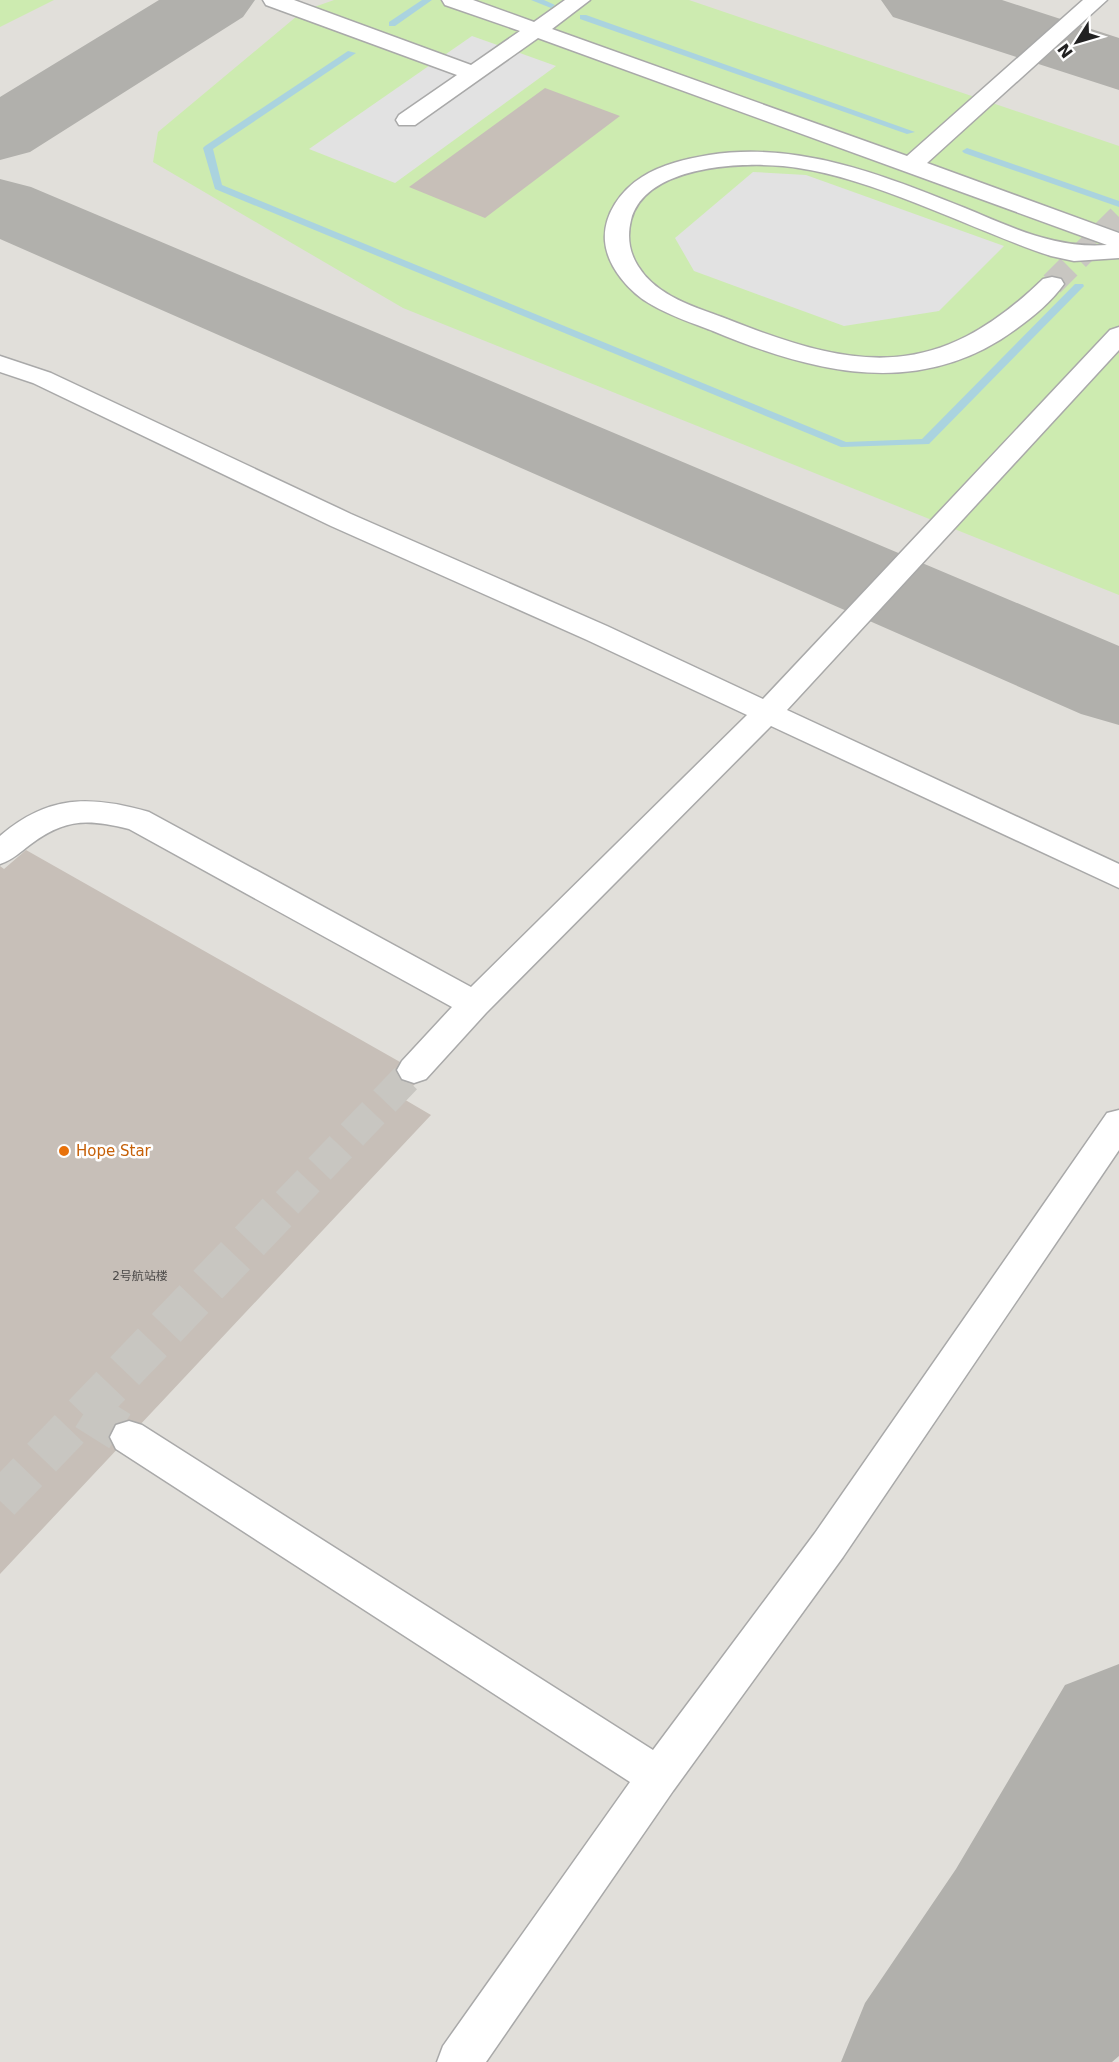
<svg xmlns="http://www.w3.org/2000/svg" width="1119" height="2062" font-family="'DejaVu Sans','Noto Sans SC',sans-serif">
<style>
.airport{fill:#e1dfda}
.grass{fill:#cdebb0}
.parking{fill:#e2e2e2}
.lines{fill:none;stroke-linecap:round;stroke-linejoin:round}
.stream{fill:#aad3df;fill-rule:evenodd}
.taxiway{fill:#b1b0ac;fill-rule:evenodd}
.building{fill:#c7bfb8}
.minor-tunnel-far2{stroke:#c8c6c1;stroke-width:24;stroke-dasharray:24 12;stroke-linecap:butt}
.minor-tunnel-far1{stroke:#c8c6c1;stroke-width:31;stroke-dasharray:31 16;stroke-linecap:butt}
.minor-tunnel{stroke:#c8c6c1;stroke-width:40;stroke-dasharray:40 20;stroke-linecap:butt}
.minor-casing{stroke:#a9a9a9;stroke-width:3}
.minor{fill:#fff;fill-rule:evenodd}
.food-dot{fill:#e8710a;stroke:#fff;stroke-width:2}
.labels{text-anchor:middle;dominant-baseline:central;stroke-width:5;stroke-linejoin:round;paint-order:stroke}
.number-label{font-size:12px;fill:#4b4948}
.food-label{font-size:15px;fill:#c56008;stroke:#fff;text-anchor:start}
</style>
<rect width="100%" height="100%" fill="#f2efe9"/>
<path class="airport" d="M0,0H1119V2062H0Z"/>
<path class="grass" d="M0,0H54L0,27Z
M334,0H689L1119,146V595L403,308L153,162L158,132L303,11Z"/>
<path class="parking" d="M472,36L556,66L395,183L309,149Z
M753,172L806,175L1004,246L939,311L844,326L694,271L675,238Z"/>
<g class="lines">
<path class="stream" d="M422,0H432L395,26H389V22Z
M531,0H544L555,5L551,8Z
M580,15H586L915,132L907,134L580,19Z
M348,51L356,53L213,149L222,185L846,442L922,439L1075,284H1083L1084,286L929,444L841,447L215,189L203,148L205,146Z
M967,148L1119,201V207L964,153L962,151Z"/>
<path class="taxiway" d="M159,0H255L243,17L30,152L0,160V97Z
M881,0H1002L1119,38V90L893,17Z
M0,179L31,187L1119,646V725L1081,714L0,239Z
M1119,1664V2056L1112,2062H841L865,2003L956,1869L1065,1685Z"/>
</g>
<path class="building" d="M545,88L620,116L485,218L409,187Z
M26,850L423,1075L402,1098L431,1115L0,1574V866L4,869Z"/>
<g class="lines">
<path class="minor-tunnel-far2" d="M1052,284L1119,217"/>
<path class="minor-tunnel-far1" d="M287,1203L414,1070"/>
<path class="minor-tunnel" d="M86,1410L129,1437
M0,1501L288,1201"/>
<g class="minor-casing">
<path id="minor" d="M263,0H294L471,65L520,31L445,5L442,0H473L534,22L565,0H590L552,29L907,156L1083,0H1107L927,163L1119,233V258L1074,261L1051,256C969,229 868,174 783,166C739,162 645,166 631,220C627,236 629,252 638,266C657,297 696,307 727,319C857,371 937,382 1043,279L1052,277L1061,279L1064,284C1052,301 1033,317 1016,329C920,400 814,373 713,331C692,323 671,316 652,305C630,293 607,267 605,241C603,215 621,190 642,177C662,164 686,159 709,155C798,141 883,175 965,208C1011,227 1055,249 1107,245L538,38L415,125H399L396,120L399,115L457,75L266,5Z
M1119,327V350L787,710L1119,864V888L771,726L486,1013L426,1079L414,1083L402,1079L397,1070L402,1061L452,1007L129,829C88,819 66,818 31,844C20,852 13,860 0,864V836C48,795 90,795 149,812L471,987L747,715L587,640L331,526L33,383L0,372V356L51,373L351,514L607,626L763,699L1110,330Z
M1119,1110V1150L843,1557L673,1791L486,2062H437L443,2046L630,1782L116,1449L110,1437L116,1425L129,1421L142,1425L653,1750L815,1533L1107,1113Z"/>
</g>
<use href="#minor" class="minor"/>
</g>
<circle class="food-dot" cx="64" cy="1151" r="6"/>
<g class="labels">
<g class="number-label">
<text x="140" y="1276">2号航站楼</text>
</g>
<g class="food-label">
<text x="76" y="1151">Hope Star</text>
</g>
</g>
<g transform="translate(1077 42) rotate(233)" stroke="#ffffff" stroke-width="4.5" paint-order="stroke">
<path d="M0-4.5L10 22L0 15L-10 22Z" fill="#222222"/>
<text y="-9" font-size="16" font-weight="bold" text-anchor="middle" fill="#222222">N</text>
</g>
</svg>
